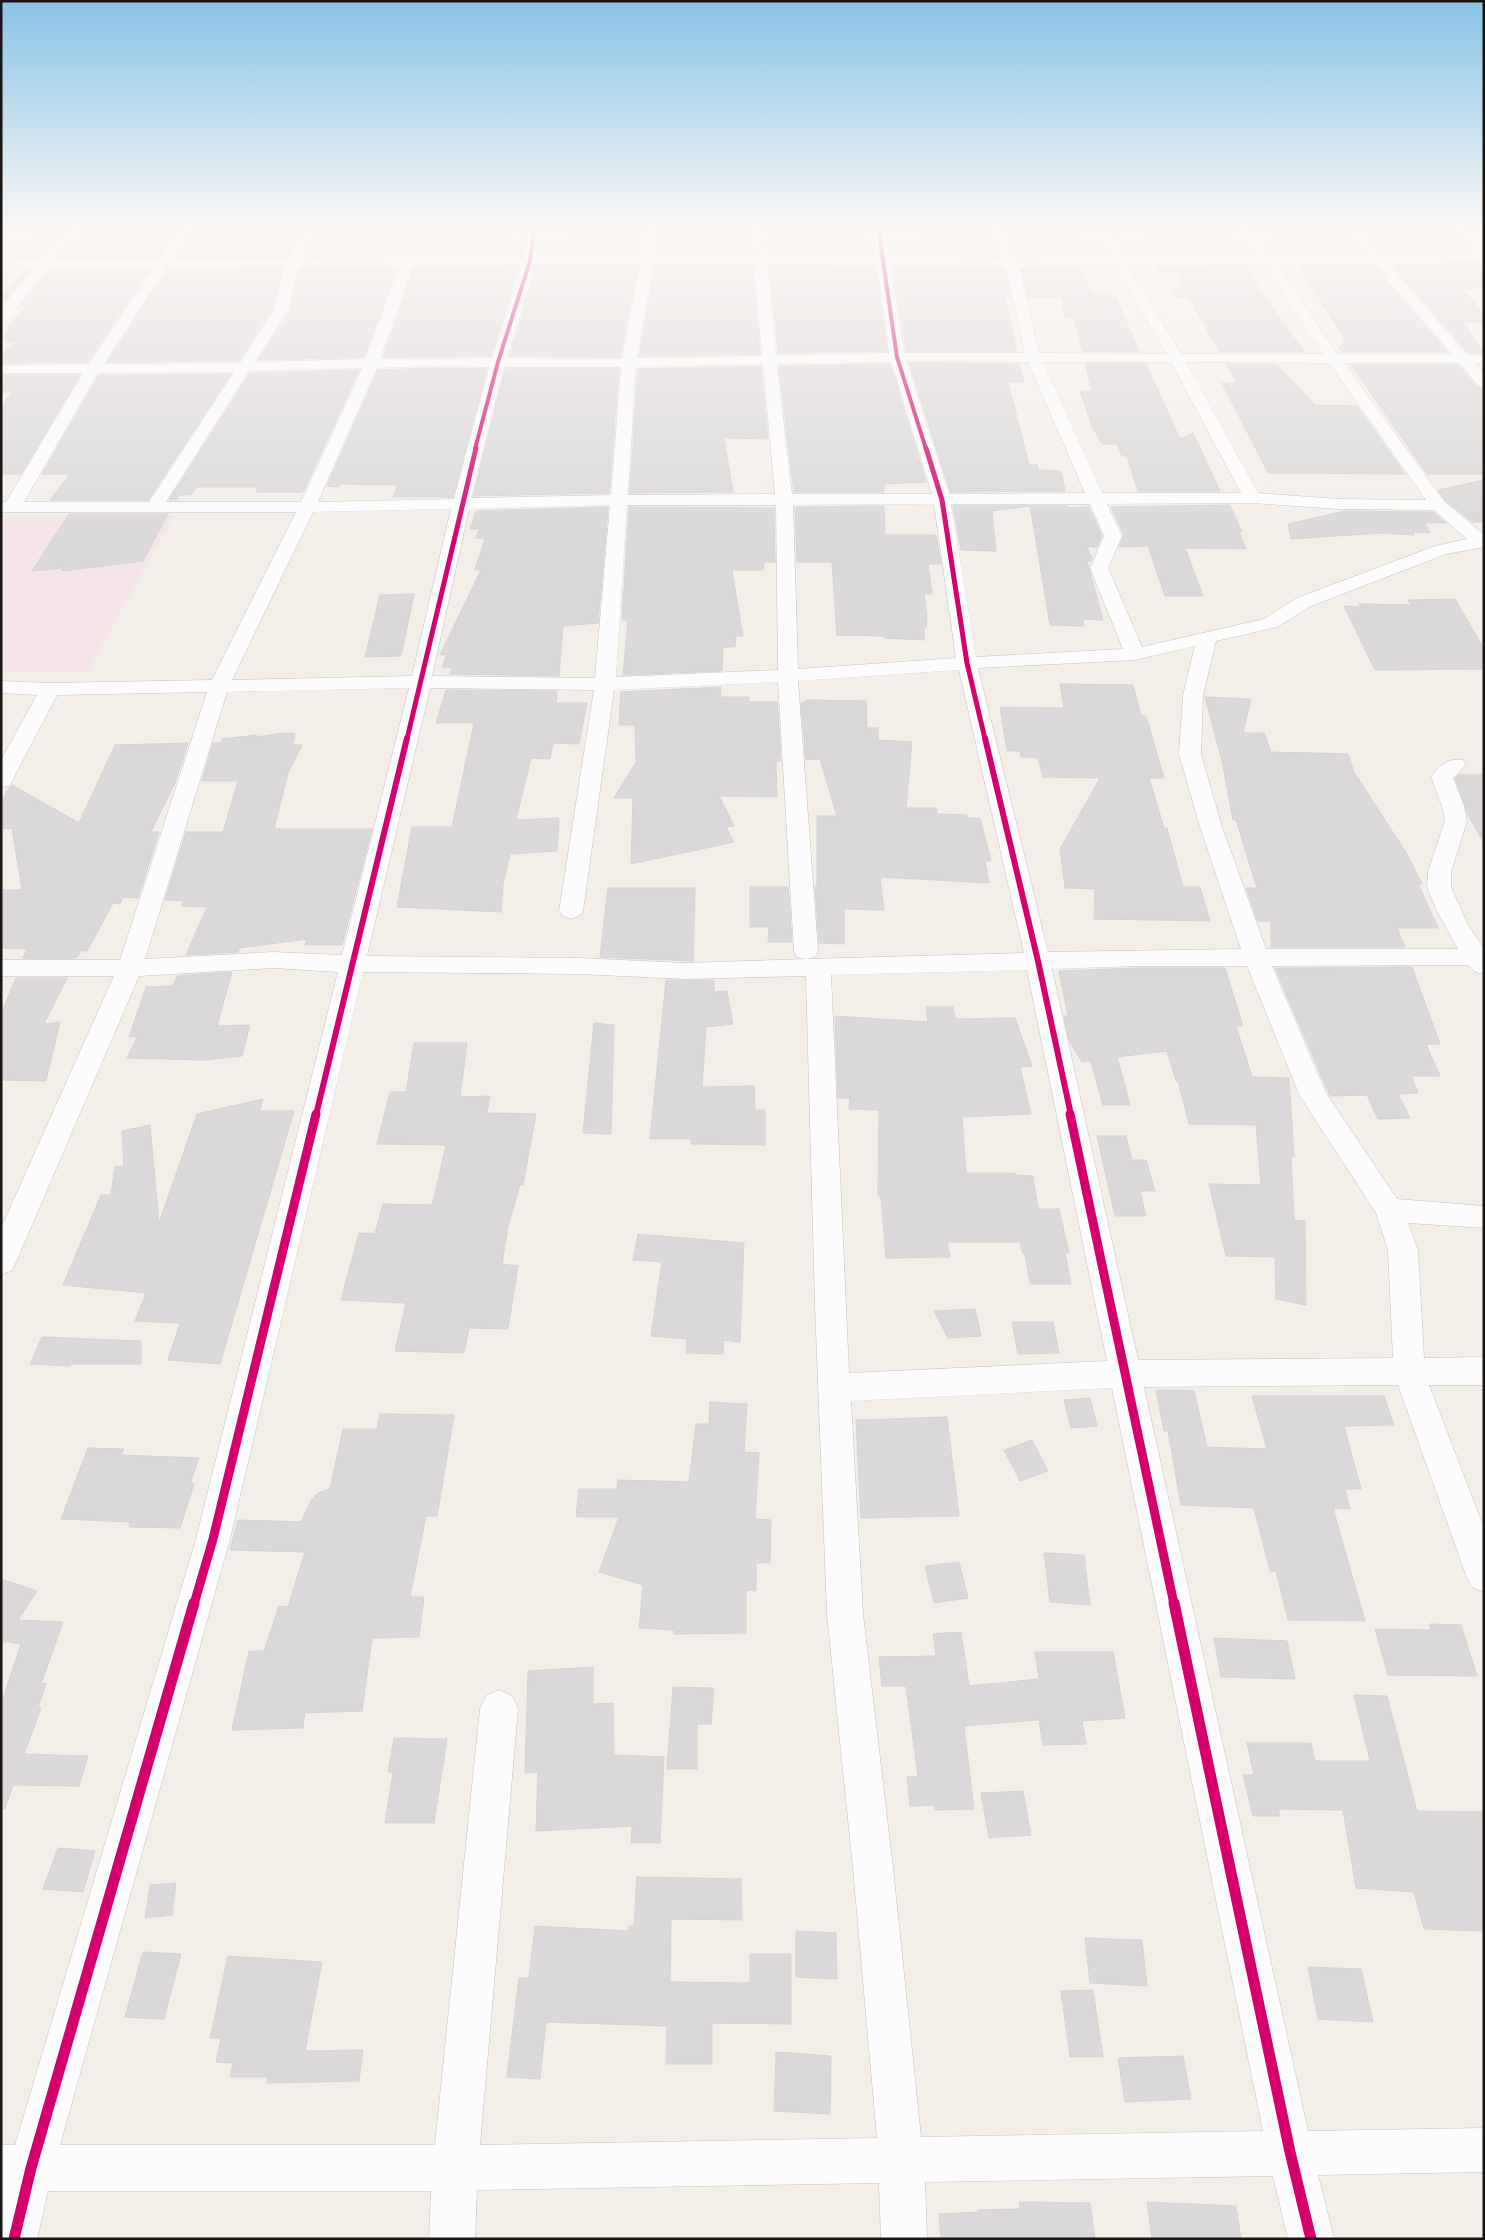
<svg xmlns="http://www.w3.org/2000/svg" width="1485" height="2240" font-family="'PT Sans',sans-serif">
<style>
.education{fill:#f5e5e8}
.building{fill:#dad8d8;stroke:#d5d3d3}
.lines{fill:none;stroke-linecap:round;stroke-linejoin:round}
.minor-casing{stroke:#c6c1be;stroke-width:1}
.minor{fill:#fdfcfc;fill-rule:evenodd}
.cycleway-far4-casing{stroke:#fff;stroke-width:5.5}
.cycleway-far3-casing{stroke:#fff;stroke-width:7}
.cycleway-far2-casing{stroke:#fff;stroke-width:9}
.cycleway-far1-casing{stroke:#fff;stroke-width:12}
.cycleway-casing{stroke:#fff;stroke-width:14}
.cycleway-far4{stroke:#d6006c;stroke-width:4}
.cycleway-far3{stroke:#d6006c;stroke-width:5}
.cycleway-far2{stroke:#d6006c;stroke-width:6}
.cycleway-far1{stroke:#d6006c;stroke-width:9}
.cycleway{stroke:#d6006c;stroke-width:11}
</style>
<rect width="100%" height="100%" fill="#f4eee9"/>
<path class="education" d="M174,516L87,672L1,671V517Z"/>
<path class="building" d="M45,226H71L40,257H15Z
M89,226H181L158,257H59Z
M198,226H297L295,228H304L288,256L176,257Z
M492,226L487,236L509,235L508,241L525,242L522,255L305,256L321,229L431,231L432,227Z
M670,226H702V233L751,234L752,254L656,253L657,233H660V228Z
M1142,226H1217L1236,254L1152,255Z
M1395,226H1449L1471,252L1382,253L1362,231L1398,230Z
M793,227H821L823,233L859,236L856,242H872L874,255L769,254L767,235Z
M960,230L989,231L1001,256L891,255L889,242L924,243L927,236L961,238Z
M1006,231L1072,233L1078,255L1018,256Z
M1345,231L1363,253L1292,254L1278,232Z
M575,233H641L639,253L539,254L541,242H569Z
M1481,264L1484,266V286H1475L1478,289L1461,288L1484,314V322H1464L1483,353H1468L1392,265Z
M638,265L620,357L510,356L537,266Z
M655,265L752,266L760,354L639,356Z
M1373,265L1448,352H1342L1339,347L1346,342L1299,266Z
M519,266L491,356L383,357L414,268Z
M769,266L875,267L887,351L778,353Z
M1244,266L1304,352H1219L1189,297H1173L1183,274L1157,271L1156,267Z
M892,267L1004,268L1011,297H1005L1017,351H906Z
M1080,267L1091,292L1114,294L1140,352L1082,351L1074,318H1066L1061,297H1028L1021,268Z
M283,268L272,309L239,361L107,362L168,269Z
M300,268H397L364,357L258,360L290,311Z
M27,269H30L1,306V295Z
M49,269H150L88,362L1,363V356L16,342H6L10,338H3L11,329H7L27,306H20Z
M909,363L1019,364L1024,382H1008L1029,465H1037L1038,470L1061,471L1065,491L950,492Z
M890,364L926,482L884,484V492H794L779,366Z
M1085,364H1146L1180,439L1193,433L1220,491H1138L1127,456H1122L1117,444H1102L1092,426L1080,391H1092Z
M1226,364L1277,365L1315,405L1357,406L1405,474L1268,473L1222,383H1237Z
M1351,365H1458L1478,387L1484,389V474H1427Z
M761,366L768,439L724,438L733,492L630,493L638,369Z
M435,368L487,369L453,497H393L398,485L340,484L339,487L327,486L378,370Z
M505,369H619L609,493L473,496Z
M359,370L303,492H256L258,487H196L191,495H179L176,500H169L250,373Z
M231,374L148,500H50L70,474H42L99,375Z
M1,375H80L21,474H1V407L12,392H1Z
M1484,480V522H1472L1445,500L1438,490Z
M1230,505L1242,532H1239L1246,549L1185,548L1203,596H1165L1148,546L1119,547L1124,535L1111,507Z
M884,506L885,535H936L941,564H928L932,594H924L927,618L926,627H924V640L884,638V636L837,635L832,562H797L795,507Z
M953,506H1068L1069,508L1089,507L1102,536L1097,547H1087L1092,558L1091,561H1087L1103,620L1083,619L1084,626L1050,625L1030,506L992,511L996,551L961,550Z
M608,507L598,623L563,626L559,676L450,674L452,668L442,667L447,655H440L481,570H475L485,539L476,538L479,529H470L476,511Z
M629,507L774,508L775,562H764L763,570H732L743,636H736L735,647H723L722,671L623,675L628,620H622Z
M1345,511L1433,512L1446,523H1425L1430,533L1413,532L1414,535L1380,533L1291,539L1288,524Z
M69,514H168L143,561L62,571V568L32,571Z
M414,594L401,656L365,657L380,595Z
M1455,599L1484,649V669L1375,670L1344,606L1361,607L1359,604L1411,605L1408,600Z
M1060,684L1133,685L1141,716H1146L1164,778H1149L1164,828H1167L1183,887H1200L1210,921L1094,919L1095,889L1065,888L1060,849L1100,778L1043,777L1038,758L1021,757L1020,751H1007L1000,707L1064,708Z
M721,687L720,697H749V702H777L781,761H776L777,797L719,796L734,826L726,827L734,842L631,864L633,798H614L636,762L635,725H619L621,692Z
M446,690L557,691L556,703H587L579,744L553,743L550,759L531,758L516,820L559,818L557,851L510,854L503,884L501,912L397,907L412,827H452L474,723H436Z
M1205,697L1251,699L1243,733H1264L1271,752L1348,754L1354,772L1407,854L1422,884H1418L1438,928H1397L1405,947H1271V921H1258L1246,888H1257L1236,820H1233L1222,761Z
M806,700L866,701L867,728H878V740L912,742L906,808H936L937,814L967,815V818H980L991,861H985L989,883L880,877L884,910L844,909V944L819,943L815,887H817V816H837L820,759L806,760L801,702H806Z
M284,733H295L293,745H302L288,773L274,829H372L342,945H305L307,939L240,948L238,952L186,955L207,907L181,906L184,901L165,900L186,832H223L238,781H202L213,743H221L222,739L256,735V737Z
M188,743L175,783L151,832H159L138,898L123,897L120,904L113,903L87,951H81L77,958H23L27,949L1,948V890H22L12,828L1,829V801L9,788L12,785L79,823L115,745Z
M1458,775H1484V843L1468,815L1455,778Z
M750,887H788L792,942H768L769,927H750Z
M608,888H695L693,961L600,957Z
M1412,967L1440,1044H1426L1440,1076H1411L1418,1093L1398,1094L1410,1118L1378,1119L1367,1095L1330,1096L1275,968Z
M1139,968H1225L1243,1026H1236L1252,1077L1289,1078L1294,1157L1291,1156L1294,1220L1305,1221L1306,1305L1276,1299L1275,1257L1226,1256L1209,1184L1261,1185L1256,1125L1189,1124L1178,1081H1176L1167,1051L1117,1057L1130,1105H1103L1091,1061L1082,1062L1069,1040L1064,1016H1068L1059,971Z
M232,972L217,1026L250,1025L242,1056L203,1060L127,1058L137,1037H129L146,987L173,986L177,976Z
M16,978H67L44,1024L60,1022L46,1081L1,1080V1014Z
M666,980H714V992L727,991L733,1024L706,1027L702,1087L754,1086L755,1110H765V1145L691,1144V1139H650Z
M926,1007H953L955,1019L1015,1018L1032,1066L1020,1067L1031,1114L962,1117L966,1173H1015L1016,1175L1033,1176L1038,1209H1059L1069,1253H1065L1071,1284H1030L1025,1254H1023L1020,1242H947L950,1257L886,1258L881,1196H878L879,1110L849,1109L850,1098H838L835,1016L928,1022Z
M594,1023L614,1025L611,1134L583,1133Z
M414,1043H467L460,1097L490,1096L487,1113L536,1114L523,1185H520L508,1226L502,1264L518,1266L508,1329L469,1328L464,1353L395,1351L406,1303L341,1300L359,1233L375,1234L383,1204L431,1205L433,1202L446,1145L377,1144L390,1092H406Z
M263,1099L260,1111H294L220,1364L168,1360L180,1323L135,1321L146,1293L63,1285L101,1195H111L115,1167L124,1166L122,1131L150,1125L159,1223L197,1114Z
M1097,1136H1126L1132,1160H1146L1155,1191H1140L1146,1216H1115Z
M638,1234L744,1243L740,1342L724,1340L723,1354L686,1353L687,1339L651,1336L662,1262L633,1260Z
M975,1309L981,1336L948,1338L934,1311Z
M1012,1322H1053L1059,1353L1018,1354Z
M42,1337L141,1341V1364H71L70,1366L30,1364Z
M1156,1390L1194,1391L1207,1447L1267,1449L1252,1396H1384L1394,1425L1344,1426L1361,1489H1345L1350,1509L1333,1508L1365,1621L1288,1620L1276,1571H1270L1254,1508L1181,1505L1168,1431H1164Z
M1090,1398L1097,1426L1071,1428L1064,1400Z
M710,1402L747,1404L744,1452L759,1453L755,1519L771,1520L770,1563H756V1591L746,1590V1633L674,1634V1630L639,1628L643,1585L599,1572L619,1517H576L579,1489H617L618,1480L689,1482L696,1424H709Z
M380,1414L454,1415L437,1516H426L410,1597H424L419,1637L372,1638L362,1711L305,1713L303,1728L232,1730L249,1651H264L279,1606L288,1607L305,1552L230,1550L238,1520L301,1522L312,1499L318,1493L330,1489L343,1429H377Z
M947,1417L959,1516L861,1518L856,1420Z
M1032,1440L1048,1471L1020,1481L1004,1450Z
M88,1448L124,1449L121,1455L199,1458L190,1484H194L180,1528L129,1527L130,1522L61,1519Z
M1044,1553L1084,1555L1090,1605L1050,1602Z
M959,1562L968,1598L934,1603L925,1566Z
M1,1579L37,1591L18,1620L63,1622L41,1684L46,1683L38,1708H41L24,1754L88,1756L79,1786L13,1785L5,1809L1,1808V1704L21,1644L4,1641L1,1646Z
M1429,1624L1461,1625L1477,1676L1388,1675L1375,1629L1431,1630Z
M961,1632L969,1686L1039,1679L1035,1652H1113L1125,1718L1082,1721L1086,1744L1043,1745L1039,1720L964,1726L974,1809L935,1810V1805L910,1806L907,1777H918L906,1686H882L879,1657L936,1656L933,1634Z
M1214,1638L1287,1641L1295,1679L1221,1677Z
M593,1667V1704L613,1703L614,1755L664,1757L660,1843H631L632,1826L536,1831L538,1772L525,1773L528,1671Z
M673,1687L714,1688L711,1724H697V1769H667Z
M1354,1695L1387,1696L1417,1811L1484,1812V1931L1424,1929L1414,1892L1356,1888L1343,1810L1278,1809L1280,1816H1253L1243,1775H1254L1247,1743H1311L1315,1761H1370Z
M394,1738L447,1739L434,1823H385L393,1772H388Z
M1023,1791L1031,1835L989,1838L981,1793Z
M58,1848L95,1851L83,1892L43,1889Z
M637,1877L741,1879L742,1920L671,1919L670,1982L750,1983V1954H791V2024L712,2023V2064H666L667,2026L546,2022L540,2079L507,2077L519,1978H529L535,1926L629,1931V1926H634Z
M176,1883L172,1915L145,1918L150,1885Z
M796,1931L836,1933L837,1979L796,1977Z
M1085,1938L1142,1940L1147,1986L1090,1983Z
M143,1952L181,1954L164,2019L125,2017Z
M228,1956L322,1962L305,2051L363,2050L359,2081L267,2083L268,2077H230L233,2063L216,2062L221,2038H210Z
M1308,1967L1361,1969L1373,2022L1318,2019Z
M1093,1990L1103,2057H1070L1061,1991Z
M776,2052L831,2056L830,2114L774,2111Z
M1183,2056L1191,2099L1125,2102L1118,2058Z
M1019,2202L1090,2203L1095,2239H941L939,2214L978,2212V2210L1020,2209Z
M1147,2202L1236,2206L1241,2239H1152Z"/>
<g class="lines">
<g class="minor-casing">
<path id="minor" d="M74,226H87L55,259H159L183,226H196L172,259L289,258L308,226H320L302,258L524,257L529,226H541L537,256L641,255L643,226H655L654,255L754,256L752,226H764L767,256L876,257L872,226H884L889,257L1004,258L989,226H1001L1017,258L1110,257L1096,226H1108L1123,257L1258,256L1235,226H1248L1271,256L1367,255L1343,226H1356L1381,255L1475,254L1451,226H1464L1484,248V262L1388,263L1467,355H1484V363H1475L1484,373V387L1479,386L1459,363H1344L1444,501L1484,535V547L1446,554L1311,606L1277,627L1216,641L1203,695L1201,754L1222,827L1266,949H1458L1437,911L1427,887L1428,872L1445,821L1442,806L1431,777C1439,766 1449,757 1463,760L1466,765L1453,778L1464,806L1467,821L1451,872V887L1468,925L1484,949V974L1475,972L1469,965L1272,966L1326,1093L1397,1199L1484,1206V1228L1408,1223L1418,1250L1424,1358L1484,1357V1385H1429L1484,1528V1592L1472,1587L1466,1575L1398,1385L1144,1387L1308,2131L1484,2128V2172L1318,2175L1334,2239H1288L1273,2176L925,2182L927,2239H881L879,2183L477,2190L475,2239H429L431,2191H48L37,2239H1V2145H15L196,1539L338,972L273,968L139,976L16,1262L12,1271L1,1274V1228L114,976H1V960H120L207,692L57,695L12,781L9,786L1,787V760L37,695L1,693V681L50,683L212,680L296,512H1V502H6L83,373H1V365L89,364L154,267H48L6,322L1,323V309L34,267H1V259H41ZM640,263L622,359L507,358L536,264ZM653,263L754,264L762,356L637,358ZM1374,263L1452,354H1337L1277,264ZM522,264L492,358L380,359L413,266ZM767,264L877,265L889,353L776,355ZM1264,264L1323,354H1181L1127,265ZM890,265L1006,266L1025,353H904ZM1114,265L1167,354L1039,353L1019,266ZM285,266L274,310L240,363L104,364L167,267ZM299,266H400L365,359L255,362L288,310ZM906,361L1028,362L1085,493L949,494ZM891,362L932,494H792L777,364ZM1043,362H1171L1241,493H1102ZM1186,362L1329,363L1426,500L1338,499L1258,493ZM763,364L775,494L628,495L636,367ZM435,366L489,367L454,499L318,502L377,368ZM504,367H621L611,495L471,498ZM362,368L301,502H166L249,371ZM234,372L149,502H24L98,373ZM1252,503L1338,509L1434,510L1467,539L1435,546L1297,598L1264,619L1142,647L1108,568L1122,536L1107,504ZM934,504L956,658L798,669L793,505ZM951,504H1090L1104,536L1090,568L1123,649L976,657ZM610,505L595,678L432,676L469,509ZM627,505H776L778,670L616,677ZM451,509L412,676L232,680L313,512ZM1195,646L1183,695L1179,754L1200,827L1241,949L1048,952L978,668L1135,660ZM959,670L1024,953L806,959L815,957L818,951L798,681ZM778,682L794,951L797,957L806,959L685,963L579,958L367,956L430,688L594,690L559,911L563,916L571,919L579,916L583,911L614,690ZM409,688L342,955L273,952L145,959L227,692ZM1139,966H1247L1300,1096L1376,1213L1388,1250L1393,1358L1138,1360L1052,969ZM1027,970L1107,1361L849,1373L831,975ZM363,972L579,974L685,979L806,976L815,1304L827,1614L853,1868L877,2138L480,2145L518,1709L512,1696L499,1690L486,1696L480,1709L435,2145H60L230,1539ZM1112,1388L1263,2131L921,2137L893,1868L863,1614L851,1401Z"/>
</g>
<use href="#minor" class="minor"/>
<g class="cycleway-far4-casing">
<path id="cycleway-far4" d="M878,226L897,357L926,449
M475,449L498,362L530,261L535,226"/>
</g>
<g class="cycleway-far3-casing">
<path id="cycleway-far3" d="M926,448L942,500L967,663L985,739
M407,739L476,448"/>
</g>
<g class="cycleway-far2-casing">
<path id="cycleway-far2" d="M985,738L1038,961L1071,1115
M316,1115L407,738"/>
</g>
<g class="cycleway-far1-casing">
<path id="cycleway-far1" d="M1070,1114L1174,1604
M194,1604L213,1539L316,1114"/>
</g>
<g class="cycleway-casing">
<path id="cycleway" d="M1174,1603L1290,2152L1311,2239
M14,2239L31,2168L194,1603"/>
</g>
<use href="#cycleway-far4" class="cycleway-far4"/>
<use href="#cycleway-far3" class="cycleway-far3"/>
<use href="#cycleway-far2" class="cycleway-far2"/>
<use href="#cycleway-far1" class="cycleway-far1"/>
<use href="#cycleway" class="cycleway"/>
</g>
<linearGradient id="sky" x2="0" y2="1"><stop stop-color="#89c4e6"/><stop offset="0.42" stop-color="#faf7f5"/><stop offset="1" stop-color="#faf7f5" stop-opacity="0"/></linearGradient>
<rect width="1485" height="540" fill="url(#sky)"/>
<rect width="1485" height="2240" fill="none" stroke="#191512" stroke-width="5"/>
</svg>
